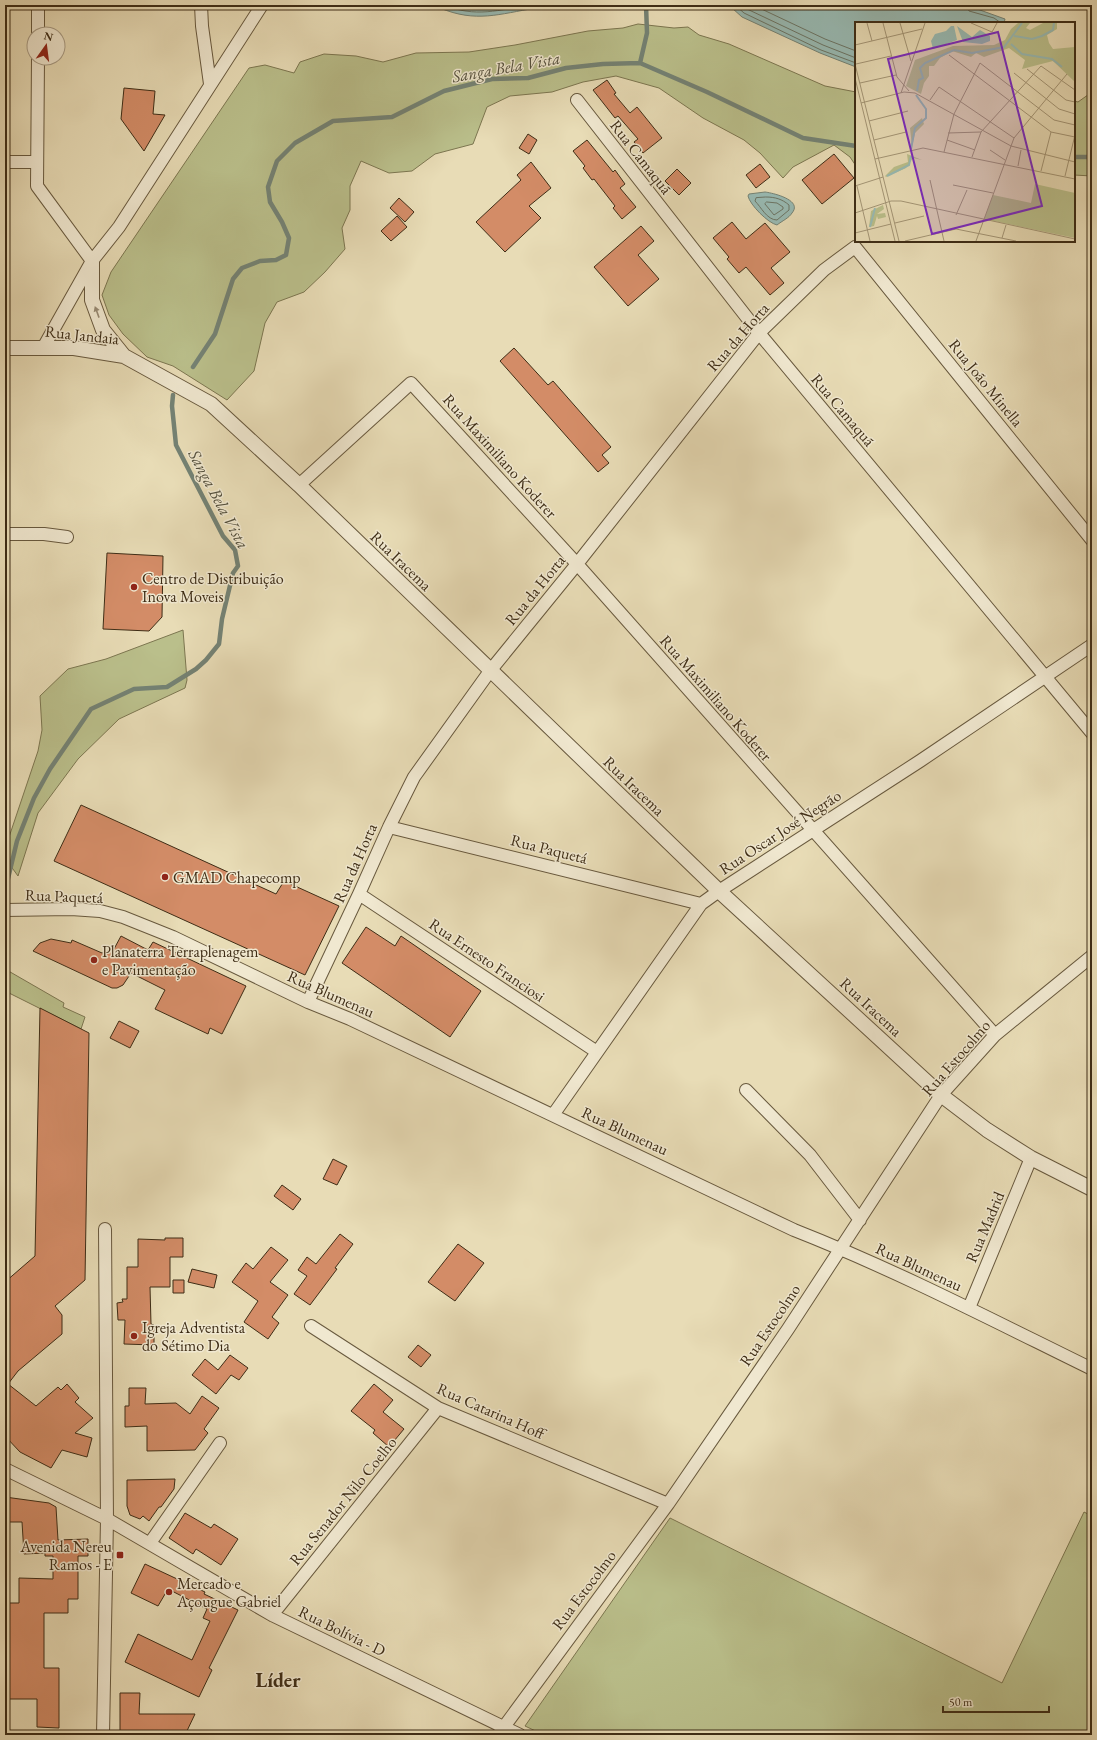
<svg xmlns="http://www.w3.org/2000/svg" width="1097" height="1740" font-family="'EB Garamond',serif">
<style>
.green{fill:#babf8b;stroke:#7c7650}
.water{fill:#98bab3;stroke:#748274}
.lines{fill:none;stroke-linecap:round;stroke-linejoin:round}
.shore{stroke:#6b7464;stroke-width:1}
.stream{stroke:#748274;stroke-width:4.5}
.building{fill:#d38c67;stroke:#3e2d16}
.minor-casing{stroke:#68593e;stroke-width:14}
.tertiary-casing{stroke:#68593e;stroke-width:16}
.minor{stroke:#f0e8d0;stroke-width:12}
.tertiary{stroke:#f0e8d0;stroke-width:14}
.oneway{fill:#978a73}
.poi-dot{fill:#8f2418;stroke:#f0e8d0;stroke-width:1.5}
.labels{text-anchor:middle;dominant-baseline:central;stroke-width:3;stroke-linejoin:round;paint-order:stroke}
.street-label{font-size:16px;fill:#3e2d16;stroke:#f0e8d0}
.poi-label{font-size:16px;fill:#3e2d16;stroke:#f0e8d0;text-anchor:start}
.water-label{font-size:17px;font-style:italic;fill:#54503d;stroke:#f0e8d0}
.district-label{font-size:20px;font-weight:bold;fill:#3e2d16;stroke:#f0e8d0}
.inset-river{fill:none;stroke:#98bab3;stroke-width:2}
.inset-road{fill:none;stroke:#a49676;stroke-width:1}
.view{fill:#7b2cbf;fill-opacity:0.15;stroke:#7b2cbf;stroke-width:2}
.inset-edge{fill:none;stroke:#3e2d16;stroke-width:2}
</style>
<rect width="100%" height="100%" fill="#e8dcb6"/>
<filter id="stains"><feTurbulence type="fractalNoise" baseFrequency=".005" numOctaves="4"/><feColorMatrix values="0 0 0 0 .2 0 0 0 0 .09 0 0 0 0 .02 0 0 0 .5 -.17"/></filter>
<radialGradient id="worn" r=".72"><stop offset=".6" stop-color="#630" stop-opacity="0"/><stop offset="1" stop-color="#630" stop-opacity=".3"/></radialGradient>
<path class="green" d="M638,24L674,28L688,27L699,35L729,44L825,86L856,92V166L850,157L834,145L793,167L783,178L760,153L744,140L703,118L659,88L616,76L583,82L552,92L510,96L487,107L473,144L435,154L412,171L389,173L361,161L350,186V210L342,228L345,249L325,272L304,292L277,302L265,323L254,371L227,400L173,366L147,357L123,334L109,315L102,295L111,272L249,68L265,65L294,73L300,62L324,54L356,56L383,62L416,53L469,52L515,45L588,31L623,28Z
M1092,92V176L1074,175V101L1078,102Z
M183,630L187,680L185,688L119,719L78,759L38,813L18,876L5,858V849L38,751L42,730L40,696L68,669L106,659Z
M5,969L64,1003L63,1007L85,1017L81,1029L5,991Z
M1084,1512L1092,1516V1735H544L525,1726L670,1518L1002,1683Z"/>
<path class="water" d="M439,5H540L536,8C499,14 476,23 440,8Z
M731,5H966L1005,19L1004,23H856V67L820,53L742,17L732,8Z
M765,192C773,193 803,200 792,213C789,218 782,221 777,225C768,223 750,205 748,196L749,194Z"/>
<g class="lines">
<path class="shore" d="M444,5C475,18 499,10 531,5
M457,5C472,8 485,8 500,5
M735,5L744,13L821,50L856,63
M742,5L747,9L823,45L856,58
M753,5L825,39L856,51
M967,5L969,11L994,18L1001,23
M766,197C775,197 782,199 789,205V210L777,220C767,220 761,207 755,201L756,198Z
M767,202L777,203L783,207V209L774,215L765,204Z"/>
<path class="stream" d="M640,63L647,33L646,5
M1074,157H1092
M193,367L215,334L233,279L242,268L260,261L276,260L286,255L289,238L282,222L270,202L268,187L277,161L295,143L333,121L392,117L444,91L492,79L528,78L566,68L603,64L640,63L707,92L803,138L856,146
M5,891L17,841L34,798L50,769L91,709L134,689L167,687L196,669L206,660L219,644L222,619L233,573L238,566L235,550L223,536L176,445L172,406L173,395"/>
</g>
<path class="building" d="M607,80L616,93L614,94L630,113L637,107L662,138L643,153L634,142L638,139L618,116L615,118L593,90Z
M124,88L155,91L153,114L165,115L144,151L121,119Z
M528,134L537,140L529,154L519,148Z
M587,140L613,172L615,170L625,184L620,188L636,207L622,219L613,208L615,206L594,179L592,180L583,168L585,166L573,151Z
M834,154L854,178L822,204L802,180Z
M531,162L551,188L529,206L541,218L505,252L476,222L521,180L517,175Z
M760,164L770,177L756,188L746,175Z
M677,169L691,183L679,195L665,181Z
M399,198L414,212L405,222L390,208Z
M397,216L407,227L391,241L381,231Z
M732,222L746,239L765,223L790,252L771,268L784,283L770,295L746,267L739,273L727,259L729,257L713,238Z
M641,226L654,241L638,255L659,279L628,306L594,267Z
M514,348L548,385L553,381L611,447L602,455L609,463L598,472L500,361Z
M107,553L163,556L162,617L149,631L103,629Z
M81,805L276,894L284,881L339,906L305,975L54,861Z
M366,927L395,946L401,936L481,991L450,1037L342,963Z
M121,936L148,950L153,942L246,986L222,1034L210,1028L208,1034L155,1009L165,990L131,973L123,985L117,988H112L33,951L40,943L51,939L71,943L72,940L102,953L114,949Z
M40,1008L89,1033L85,1280L55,1306L62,1315V1334L18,1371L8,1384L36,1406L58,1387L61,1390L67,1384L79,1398L75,1402L93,1418L75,1433L92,1438L87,1457L62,1450L51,1468L20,1452L5,1436V1282L35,1256Z
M119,1021L139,1031L130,1048L110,1038Z
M333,1159L347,1166L337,1185L323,1179Z
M282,1185L301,1199L293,1210L274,1196Z
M340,1234L353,1244L335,1268L337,1269L310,1305L294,1294L307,1276L298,1270L307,1257L316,1264Z
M165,1238H183V1257H170V1287H150L151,1324L154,1325V1345L124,1344L125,1320H118L117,1303L123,1302L122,1299H127V1267H138V1239L165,1240Z
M458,1244L484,1263L455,1301L428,1282Z
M271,1247L288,1260L270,1282L288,1295L272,1317L279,1323L268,1339L244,1322L258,1301L232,1282L246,1263L253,1269Z
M192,1269L217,1275L214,1288L188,1282Z
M173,1280H184V1293H173Z
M418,1345L431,1355L421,1367L408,1357Z
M230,1355L248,1368L239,1380L231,1375L216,1394L192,1375L205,1359L218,1370Z
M374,1384L393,1400L383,1412L404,1429L389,1447L373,1433L375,1430L351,1411Z
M129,1388H146L145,1404L176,1403L190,1414L202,1396L219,1408L204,1429L208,1433L195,1450L147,1451V1426L125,1427V1406H129Z
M175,1479L174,1489L161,1507H159L149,1521L143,1516L140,1519L130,1515L127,1506V1480Z
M5,1497L49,1503L56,1507L58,1540L88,1539V1556H78V1599H68V1613H44V1668H59V1728L37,1727V1699H5V1603H19V1578L53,1579V1556H45V1553L24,1554L22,1522H5Z
M185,1513L211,1528L214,1524L238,1539L221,1565L196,1549L193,1554L169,1538Z
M145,1564L205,1592L204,1594L238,1610L209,1668L212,1670L199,1697L125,1662L138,1634L192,1660L210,1621L203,1618L207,1609L168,1589L158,1606L131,1593Z
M120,1693H140L139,1714H195L185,1735L120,1733Z"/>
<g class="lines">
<g class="minor-casing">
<path id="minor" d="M201,5L202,26L210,84
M38,34V5
M38,58L37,186L92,261
M577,100L759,333L1092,733
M5,162H37
M43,348L92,261L119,227L262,5
M299,485L411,383L577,564L995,1035
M5,534H44L67,537
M389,827L701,904
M359,894L597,1052
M5,910L71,909L100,911L123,917L173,937L308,1002L350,1019L794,1230C896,1270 994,1321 1092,1369
M308,1002L359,894L389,827L414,777L490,671L577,564L759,333L824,270L855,247L1092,540
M746,1090L810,1155L860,1220
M553,1115L701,904L719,891L920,761L1092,645
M969,1308L1031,1158
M311,1326L438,1408L668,1504
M5,1469L107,1519L272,1615L520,1735
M150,1543L220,1443
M272,1615L438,1408
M103,1735L107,1519L105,1229
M498,1735L668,1504L788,1329L941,1095L995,1035L1092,956"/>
</g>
<g class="tertiary-casing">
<path id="tertiary" d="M92,261V300L103,330L124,356
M5,348H74L124,356L211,404L299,485L719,891L941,1095L987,1130L1031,1158L1092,1189"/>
</g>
<use href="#minor" class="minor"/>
<use href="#tertiary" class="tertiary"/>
</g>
<defs><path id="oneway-solid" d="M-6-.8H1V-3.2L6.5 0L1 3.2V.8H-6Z"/></defs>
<use class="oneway" href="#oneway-solid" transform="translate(97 312) rotate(-110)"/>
<g class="poi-dot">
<circle cx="134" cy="587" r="4"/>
<circle cx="165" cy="877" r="4"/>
<circle cx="94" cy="960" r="4"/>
<circle cx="134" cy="1336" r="4"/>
<rect x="116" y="1551" width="8" height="8" rx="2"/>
<circle cx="169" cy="1592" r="4"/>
</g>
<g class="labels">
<g class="street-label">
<text transform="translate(641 157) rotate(52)">Rua Camaquã</text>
<text transform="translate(82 335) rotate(6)">Rua Jandaia</text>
<text transform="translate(738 337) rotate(-49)">Rua da Horta</text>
<text transform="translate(986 383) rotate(51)">Rua João Minella</text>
<text transform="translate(843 410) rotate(50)">Rua Camaquã</text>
<text transform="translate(500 456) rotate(48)">Rua Maximiliano Koderer</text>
<text transform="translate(401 561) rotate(44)">Rua Iracema</text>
<text transform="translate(535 590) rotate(-51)">Rua da Horta</text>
<text transform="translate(716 698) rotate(49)">Rua Maximiliano Koderer</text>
<text transform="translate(634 786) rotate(44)">Rua Iracema</text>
<text transform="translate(780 832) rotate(-33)">Rua Oscar José Negrão</text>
<text transform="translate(549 849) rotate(14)">Rua Paquetá</text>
<text transform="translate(355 863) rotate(-66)">Rua da Horta</text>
<text transform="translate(64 896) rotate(2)">Rua Paquetá</text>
<text transform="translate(487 960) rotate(34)">Rua Ernesto Franciosi</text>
<text transform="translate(331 994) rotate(24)">Rua Blumenau</text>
<text transform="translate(871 1007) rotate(43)">Rua Iracema</text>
<text transform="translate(956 1058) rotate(-49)">Rua Estocolmo</text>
<text transform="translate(625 1131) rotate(25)">Rua Blumenau</text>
<text transform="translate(985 1227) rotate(-67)">Rua Madrid</text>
<text transform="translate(919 1267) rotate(25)">Rua Blumenau</text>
<text transform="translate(770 1325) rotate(-56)">Rua Estocolmo</text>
<text transform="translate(491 1411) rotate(24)">Rua Catarina Hoff</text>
<text transform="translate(343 1501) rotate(-51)">Rua Senador Nilo Coelho</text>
<text transform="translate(584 1590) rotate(-53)">Rua Estocolmo</text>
<text transform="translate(342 1631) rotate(26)">Rua Bolívia - D</text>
</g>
<g class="poi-label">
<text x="142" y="578">Centro de Distribuição<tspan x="142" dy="18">Inova Moveis</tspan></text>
<text x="173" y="877">GMAD Chapecomp</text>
<text x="102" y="951">Planaterra Terraplenagem<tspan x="102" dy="18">e Pavimentação</tspan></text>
<text x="142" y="1327">Igreja Adventista<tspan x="142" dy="18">do Sétimo Dia</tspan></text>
<text x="112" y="1546" text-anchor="end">Avenida Nereu<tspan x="112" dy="18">Ramos - E</tspan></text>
<text x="177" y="1583">Mercado e<tspan x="177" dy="18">Açougue Gabriel</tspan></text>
</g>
<g class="water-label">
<text transform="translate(506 67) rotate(-10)">Sanga Bela Vista</text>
<text transform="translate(219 499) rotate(62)">Sanga Bela Vista</text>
</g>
<g class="district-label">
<text x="278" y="1680">Líder</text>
</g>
</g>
<g transform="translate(855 22)">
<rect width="220" height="220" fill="#e8dcb6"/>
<path d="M163,1H175L171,6L175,8L188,1H202V7L192,13L194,21L198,27L220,25V60L198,39L167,47L170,38L154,26L129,35L121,31L116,35L97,29L85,36L79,44H74V54L69,61L66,72L51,64L60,38L98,24L139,23L150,18L156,7ZM67,96L69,102L60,111L57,125L55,106ZM52,132L67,138L58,136L51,146L31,155L30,154L39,145L53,140ZM180,162L220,171V216L129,197L138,173L176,181ZM28,183L29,187L22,192L30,191L31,195L23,197L22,194L19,204L14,205L16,189Z" fill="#babf8b"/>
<path d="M96,4H99L102,18L78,27L76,19L80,12L91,9ZM102,4L117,15L125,8L135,14V19L127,22L108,20Z" fill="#98bab3"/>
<path class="inset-river" d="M159,14L177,17L187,14L198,8L199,1M156,22L167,32L197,37L207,45M62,69L64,58L68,56L65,46L70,41L99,28L117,31L149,25L167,1M56,127L60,106L71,96V87L61,73M32,154L54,143L56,134M15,205L20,186"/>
<path class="inset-road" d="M12,1L17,19M28,1L42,55L54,69M45,1L56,39M116,1L137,10L142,1M0,23L67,7M94,33L196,110L220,115M36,34L1,42H0L44,219M172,47L211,78L220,80M159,51L204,87L220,92M0,56L40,219M5,61L41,53M46,71L70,1M75,78L84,65L159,116M6,81L49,70L60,71L156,124L220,140M14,99L53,89M93,111L126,110M19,118L51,110M92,118L120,128M135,128L150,138M89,130L99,92L125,41L199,98L220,103M117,135L126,110L186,44L220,68M20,137L68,126L220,157M163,144L166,128M186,149L196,110M210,154L220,113M75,158L89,219M98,163L138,171M0,164L28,155M2,164L15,219M0,191L36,179H46L220,217M101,193L112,168M40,201L69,194M0,211L36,202M147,216L151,203M50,219L101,207L161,219M121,219L159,116L212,52"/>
<path class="view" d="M143,10L187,184L77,212L33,37Z"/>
<rect width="220" height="220" class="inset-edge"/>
</g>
<rect width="1097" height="1740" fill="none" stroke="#e8dcb6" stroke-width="20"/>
<rect x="6" y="6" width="1085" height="1728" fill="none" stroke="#3e2d16" stroke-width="2"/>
<rect x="10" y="10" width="1077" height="1720" fill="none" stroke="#3e2d16"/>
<g transform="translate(46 46) rotate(14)"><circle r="19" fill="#f0e8d0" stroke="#a99d86"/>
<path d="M0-3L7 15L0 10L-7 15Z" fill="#8f2418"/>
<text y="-6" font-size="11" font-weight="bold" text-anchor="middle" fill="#3e2d16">N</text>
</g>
<path d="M943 1706v6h106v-6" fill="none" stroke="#3e2d16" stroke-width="2"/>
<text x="949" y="1706" font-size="12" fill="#3e2d16" stroke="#f0e8d0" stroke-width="3" paint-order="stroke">50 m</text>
<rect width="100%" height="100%" filter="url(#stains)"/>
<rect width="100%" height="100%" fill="url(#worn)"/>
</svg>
